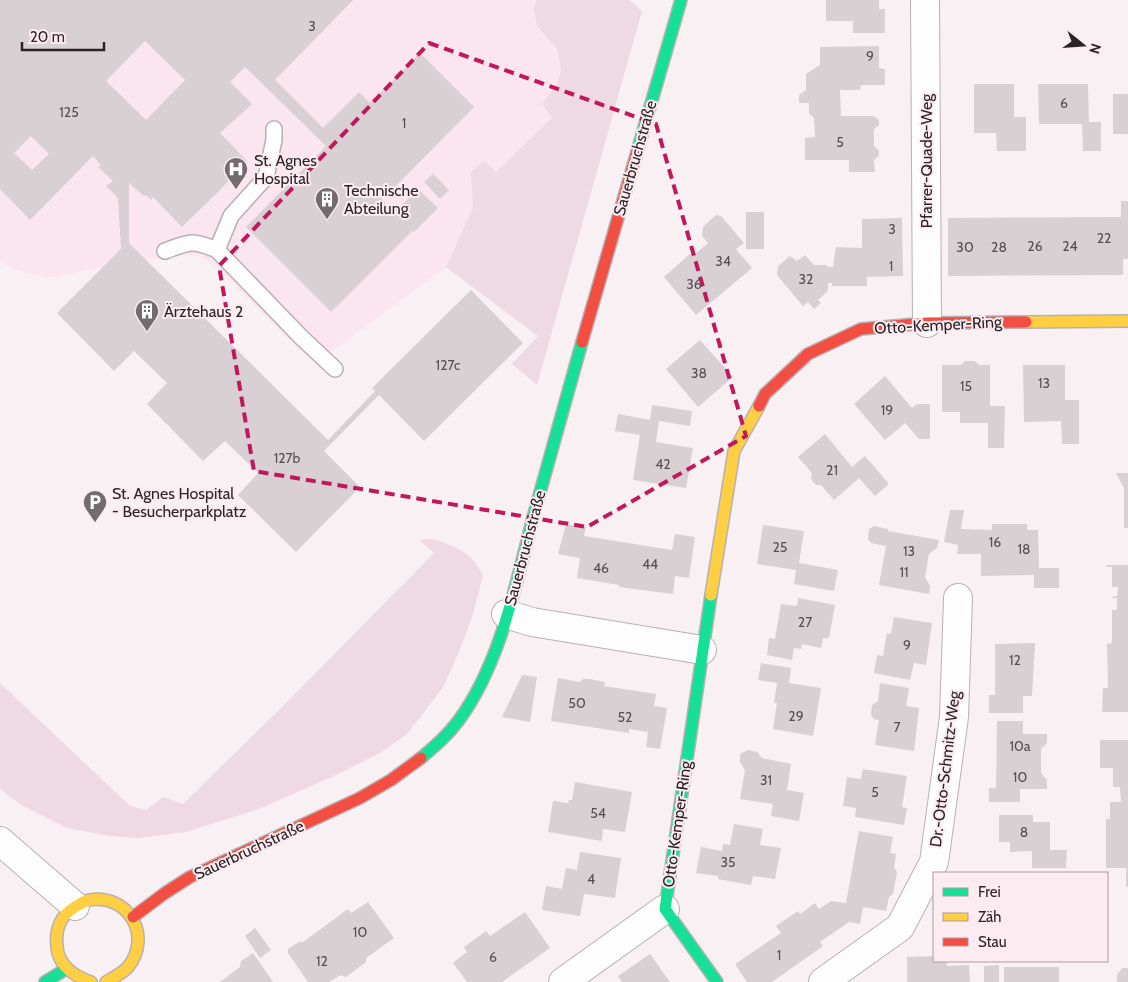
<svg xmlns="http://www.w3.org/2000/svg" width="1128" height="982" font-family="Cabin,sans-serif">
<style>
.built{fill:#fbe5ef}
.green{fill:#efd9e2}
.building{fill:#d8d0d3;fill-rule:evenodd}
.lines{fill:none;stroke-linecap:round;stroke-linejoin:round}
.lane-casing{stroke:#b8b0b3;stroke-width:18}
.street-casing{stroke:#b8b0b3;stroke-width:30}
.fast-casing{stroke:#b8b0b3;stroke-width:14}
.slow-casing{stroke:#b8b0b3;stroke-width:14}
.jam-casing{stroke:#b8b0b3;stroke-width:14}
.lane{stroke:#fefdfd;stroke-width:15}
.street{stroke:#fefdfd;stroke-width:28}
.fast{stroke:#16e098;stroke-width:11}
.slow{stroke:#ffcf43;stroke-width:11}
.jam{stroke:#f24e42;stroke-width:11}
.marked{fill:none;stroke:#c2185b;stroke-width:4;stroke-dasharray:10 6;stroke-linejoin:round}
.labels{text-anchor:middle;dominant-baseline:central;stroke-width:4;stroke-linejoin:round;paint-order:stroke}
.number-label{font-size:14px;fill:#574e52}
.street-label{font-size:16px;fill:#2c2327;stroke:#fcecf2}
.poi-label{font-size:16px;fill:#2c2327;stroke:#fcecf2;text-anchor:start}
</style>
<rect width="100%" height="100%" fill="#f8f0f3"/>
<path class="built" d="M0,0H536L534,9L549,40L557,49L561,69L557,85L542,104L552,118L495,173L471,172L473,208L446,267L316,363L284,335L217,267L201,257L182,253L47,278L22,272L0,262Z"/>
<path class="green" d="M536,0H629L642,11L537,385L512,364L538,336L446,267L473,208L471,172L484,161L496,172L552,118L542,104L557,85L561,69L557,49L537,26L534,9Z
M433,539C454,546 475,554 483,576L472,617L459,652L443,687L428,707L407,734L380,753L334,776L259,809L186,832L139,838L109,836L67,828L21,805L0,789V683L130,806L146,810L163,797L183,804L282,707L434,553L419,540Z"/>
<path class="building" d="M0,0H353L275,80L323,128L359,92L370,103L420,53L474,107L389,193L385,190L379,196L394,213L418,189L438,208L414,232L412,231L331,312L246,227L326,146L245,67L230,82L252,104L220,133L247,161L219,191L182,227L153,197L151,200L146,195L144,196L129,183V243L328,440L375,391L372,388L471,290L523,343L424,441L379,395L324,451L360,487L296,552L238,495L258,473L225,441L203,461L147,404L167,383L134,351L114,371L57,313L121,249L118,198L106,186L113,181L98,167L101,165L93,156L30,220L0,189ZM145,41L185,80L146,120L106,81ZM31,136L49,154L32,170L14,153Z
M826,0H879V9H885V33H853V21H826Z
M879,46V68L885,69V85H861L860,90H840L841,116H874L879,120V125L874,129V146L879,151V155L874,160L875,172H849V160H805V138L815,137L814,118L809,113V103H831H799V95L806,90V74L820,65V47Z
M974,84H1014V117H1026V151H997L996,133H974Z
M1038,84H1088L1089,122H1101V151H1083L1082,124H1039Z
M1113,94H1128V134H1113Z
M433,174L449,190L440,199L424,182Z
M1121,201H1128V259H1123V275L948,276V218L1121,217Z
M746,212H764V249H746Z
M716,215L721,216L744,243L736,249L752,268L696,315L664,277L692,252L694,255L708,243L702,236L703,227Z
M902,218L903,276L867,277V286H832V283H828V291L818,300L821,303L814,309L808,302L803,306L777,275L778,266L790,256L797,261L805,255L814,265H827V267H833L836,247L862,248V219Z
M700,340L733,377L698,407L666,369Z
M965,361H975L979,365H990V406H1005L1004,448H988V423H960V412H942V365H961Z
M1023,365H1065V400H1079V444H1062L1061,421L1024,422Z
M885,376L912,408L917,404H930V439H919L905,423L885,440L854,404Z
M652,405L692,411L690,426L659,421L656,442L693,448L686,488L633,480L640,435L615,431L618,414L650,420Z
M825,434L852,467L865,456L889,484L875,496L859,478L834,500L821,485H816L811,479L812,473L798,457Z
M1116,473H1128V528H1124V488Z
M950,510H964L961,529L992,530V524H1027V530H1038L1039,568H1059V588H1034V575L981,576V554H957L958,545L944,542Z
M566,524L586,527L584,536L672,550L675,534L695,537L689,578L675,576L673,594L619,587V585L577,578L580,558L558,554Z
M763,525L804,531L799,563L838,570L834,591L794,584L796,570L757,564Z
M874,526L888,529V531L939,540L937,548L929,554L925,577L930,586L929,594L879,585L886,546L871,543L868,539L869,529Z
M1107,565H1128V712H1102L1103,688H1108L1107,644L1112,643V610H1117V598H1112V597L1117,596L1118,587H1112V567H1107Z
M798,598L835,605L829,638H823L821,648L802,644L801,649L794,648L792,660L767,655L769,638L775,639L781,604L797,606Z
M894,617L932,623L926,665L914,663L910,680L874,673L877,655L883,656L887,633L891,634Z
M1035,643L1032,696H1023V713H989V695H995V644Z
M761,663L791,668L789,683L821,688L813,736L773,729L777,703H774L777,683L758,680Z
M522,675L537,677L530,722L502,717Z
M558,678L580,682L583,679H590L605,682L604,686L656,694L654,706L667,708L660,749L646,747L648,732L629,729V733L551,721Z
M880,683L909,688L906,706L919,708L914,751L875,745L879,720L874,719L871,715L872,705L878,701Z
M997,721H1023V734H1047V743L1041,749V773L1047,780V789H1020V802H989V788H996Z
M1100,740H1128V887H1126V868H1106V819H1110V802H1121L1120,787H1113V768H1100Z
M748,750L757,752L762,758L791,764L787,790L804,793L799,821L771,816L773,804L740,799L745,770L740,762V754Z
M863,769L907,776L902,807L907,808L904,825L855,817L856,808L843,806L847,777L861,779Z
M575,782L632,792L625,832L603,829L602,841L548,832L553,801L568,803L569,800H572Z
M999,815H1033V822H1050V850H1067L1066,868H1032V851L1010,852V842H999Z
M734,824L763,829L760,845L781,848L775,879L753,876L751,885L718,879V876L696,873L701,847L722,851L723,844L730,845Z
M859,831L893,837L890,853L896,854L894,868L897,872L893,894L889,897L886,911L863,907L860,924L849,922L820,942L823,946L772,982H747L735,964L781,933L776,926L798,911L800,914L815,903L819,909L831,901L846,903Z
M580,852L621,858L615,898L584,894L580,916L542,910L546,886L562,889L566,868L577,870Z
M368,902L394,938L366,958V962L346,977L341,975L329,982H308L288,953V949L299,942H303L348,909L351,913Z
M525,912L550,948L502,982H467L453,963L467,952L464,947L486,931L490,936Z
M255,928L271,950L260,958L245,936Z
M253,953L273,982H220L240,967L241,961Z
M650,954L670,982H622L618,976Z
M934,956V961H947V966L969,965L970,982H907V957Z
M999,965V982H984V966Z
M1004,967H1059V982H1004Z
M1122,968H1128V982H1117V975Z"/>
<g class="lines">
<g class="lane-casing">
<path id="lane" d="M274,129V140L266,177L231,216L217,250L301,337L335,369
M165,251C189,242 192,239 217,250"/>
</g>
<g class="street-casing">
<path id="street" d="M925,0L927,323
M506,614L532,622L702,650
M0,841L75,906
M563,982L665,909
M823,982L900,927L934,862L954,717L958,598"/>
</g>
<g class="fast-casing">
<path id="fast" d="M637,152L681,0
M711,595L665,909L717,982
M421,758C435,746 448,735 459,720C501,663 516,582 534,514C550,457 566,400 582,342
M45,982L66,969"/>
</g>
<g class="slow-casing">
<path id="slow" d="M1026,322L1128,321
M711,595L734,451L759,406
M91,982C74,976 58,965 57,946C55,929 61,915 75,907C79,905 84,901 89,900C128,893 153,936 128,967C123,973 113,978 106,982"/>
</g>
<g class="jam-casing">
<path id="jam" d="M582,342L637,152
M759,406L765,394L808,354L861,329L927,323L1026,322
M133,917L165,893L190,877L360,798L391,780L421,758"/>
</g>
<use href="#lane" class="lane"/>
<use href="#street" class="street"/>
<use href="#fast" class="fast"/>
<use href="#slow" class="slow"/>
<use href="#jam" class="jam"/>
</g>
<path class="marked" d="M429,43L656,124L746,436L587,527L254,471L219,266Z"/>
<defs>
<g id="hospital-pin" transform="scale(1.25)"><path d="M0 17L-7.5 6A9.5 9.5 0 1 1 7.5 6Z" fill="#736b6e" stroke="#fcecf2"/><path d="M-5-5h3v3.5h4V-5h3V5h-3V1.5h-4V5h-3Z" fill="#fff"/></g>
<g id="building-pin" transform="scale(1.25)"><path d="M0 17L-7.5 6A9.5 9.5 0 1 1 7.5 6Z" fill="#736b6e" stroke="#fcecf2"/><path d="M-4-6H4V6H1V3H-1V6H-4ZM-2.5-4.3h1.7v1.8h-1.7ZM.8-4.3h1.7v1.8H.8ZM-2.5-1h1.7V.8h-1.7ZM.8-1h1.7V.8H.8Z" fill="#fff"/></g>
<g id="parking-pin" transform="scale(1.25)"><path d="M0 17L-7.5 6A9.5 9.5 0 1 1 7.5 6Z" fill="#736b6e" stroke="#fcecf2"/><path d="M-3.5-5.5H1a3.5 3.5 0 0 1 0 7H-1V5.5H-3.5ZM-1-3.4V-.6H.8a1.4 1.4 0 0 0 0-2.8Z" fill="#fff"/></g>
</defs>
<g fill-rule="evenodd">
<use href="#hospital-pin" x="236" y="169"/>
<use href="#building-pin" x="327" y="199"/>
<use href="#building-pin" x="147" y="311"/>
<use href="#parking-pin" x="95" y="502"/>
</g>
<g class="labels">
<g class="number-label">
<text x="312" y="26">3</text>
<text x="870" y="56">9</text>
<text x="1064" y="103">6</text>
<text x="69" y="112">125</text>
<text x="404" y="123">1</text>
<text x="840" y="142">5</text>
<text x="892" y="229">3</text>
<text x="1104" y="238">22</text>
<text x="1035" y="246">26</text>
<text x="1070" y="246">24</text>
<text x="965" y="247">30</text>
<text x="999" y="247">28</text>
<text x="723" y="261">34</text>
<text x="891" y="266">1</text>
<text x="806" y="279">32</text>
<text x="694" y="284">36</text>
<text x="448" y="365">127c</text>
<text x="699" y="373">38</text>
<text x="1044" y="383">13</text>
<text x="966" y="386">15</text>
<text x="887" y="410">19</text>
<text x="287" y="458">127b</text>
<text x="663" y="464">42</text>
<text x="832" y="470">21</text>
<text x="995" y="542">16</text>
<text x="780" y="547">25</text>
<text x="1024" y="549">18</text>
<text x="909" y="551">13</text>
<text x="650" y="564">44</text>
<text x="601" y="568">46</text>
<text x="904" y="572">11</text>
<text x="805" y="622">27</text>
<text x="907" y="645">9</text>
<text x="1015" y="660">12</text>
<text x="577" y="703">50</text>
<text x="796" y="716">29</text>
<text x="625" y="717">52</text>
<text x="897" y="727">7</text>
<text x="1020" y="746">10a</text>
<text x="1020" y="777">10</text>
<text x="766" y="780">31</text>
<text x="875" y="792">5</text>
<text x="598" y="813">54</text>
<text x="1024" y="832">8</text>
<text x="728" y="862">35</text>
<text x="591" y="879">4</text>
<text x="360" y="932">10</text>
<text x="779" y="955">1</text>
<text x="493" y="957">6</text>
<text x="322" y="961">12</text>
</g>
<g class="street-label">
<text transform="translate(635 158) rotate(-74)">Sauerbruchstraße</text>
<text transform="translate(926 161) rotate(-90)">Pfarrer-Quade-Weg</text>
<text transform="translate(938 325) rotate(-3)">Otto-Kemper-Ring</text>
<text transform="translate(525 548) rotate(-75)">Sauerbruchstraße</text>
<text transform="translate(945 769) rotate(-83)">Dr.-Otto-Schmitz-Weg</text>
<text transform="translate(677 824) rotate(-82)">Otto-Kemper-Ring</text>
<text transform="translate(249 850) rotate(-25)">Sauerbruchstraße</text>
</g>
<g class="poi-label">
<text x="254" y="160">St. Agnes<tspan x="254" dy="18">Hospital</tspan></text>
<text x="344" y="190">Technische<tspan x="344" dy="18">Abteilung</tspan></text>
<text x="164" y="311">Ärztehaus 2</text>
<text x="112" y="493">St. Agnes Hospital<tspan x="112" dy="18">- Besucherparkplatz</tspan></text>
</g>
</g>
<rect x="933" y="872" width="175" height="90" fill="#fcecf2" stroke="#a99ca1"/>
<rect x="943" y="888" width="25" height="8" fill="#16e098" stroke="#a99ca1"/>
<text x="978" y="897" font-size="15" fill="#2c2327">Frei</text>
<rect x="943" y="913" width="25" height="8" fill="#ffcf43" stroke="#a99ca1"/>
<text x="978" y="922" font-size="15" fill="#2c2327">Zäh</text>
<rect x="943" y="938" width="25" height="8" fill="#f24e42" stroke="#a99ca1"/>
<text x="978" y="947" font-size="15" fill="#2c2327">Stau</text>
<g transform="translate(1083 45) rotate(107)" stroke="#fcecf2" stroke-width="4" paint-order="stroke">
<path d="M0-4L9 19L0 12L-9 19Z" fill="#2c2327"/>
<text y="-8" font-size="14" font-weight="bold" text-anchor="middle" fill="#2c2327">N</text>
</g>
<path d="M22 42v8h82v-8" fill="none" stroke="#2c2327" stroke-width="2.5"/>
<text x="30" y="42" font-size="15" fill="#2c2327" stroke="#fcecf2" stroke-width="4" paint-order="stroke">20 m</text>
</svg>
